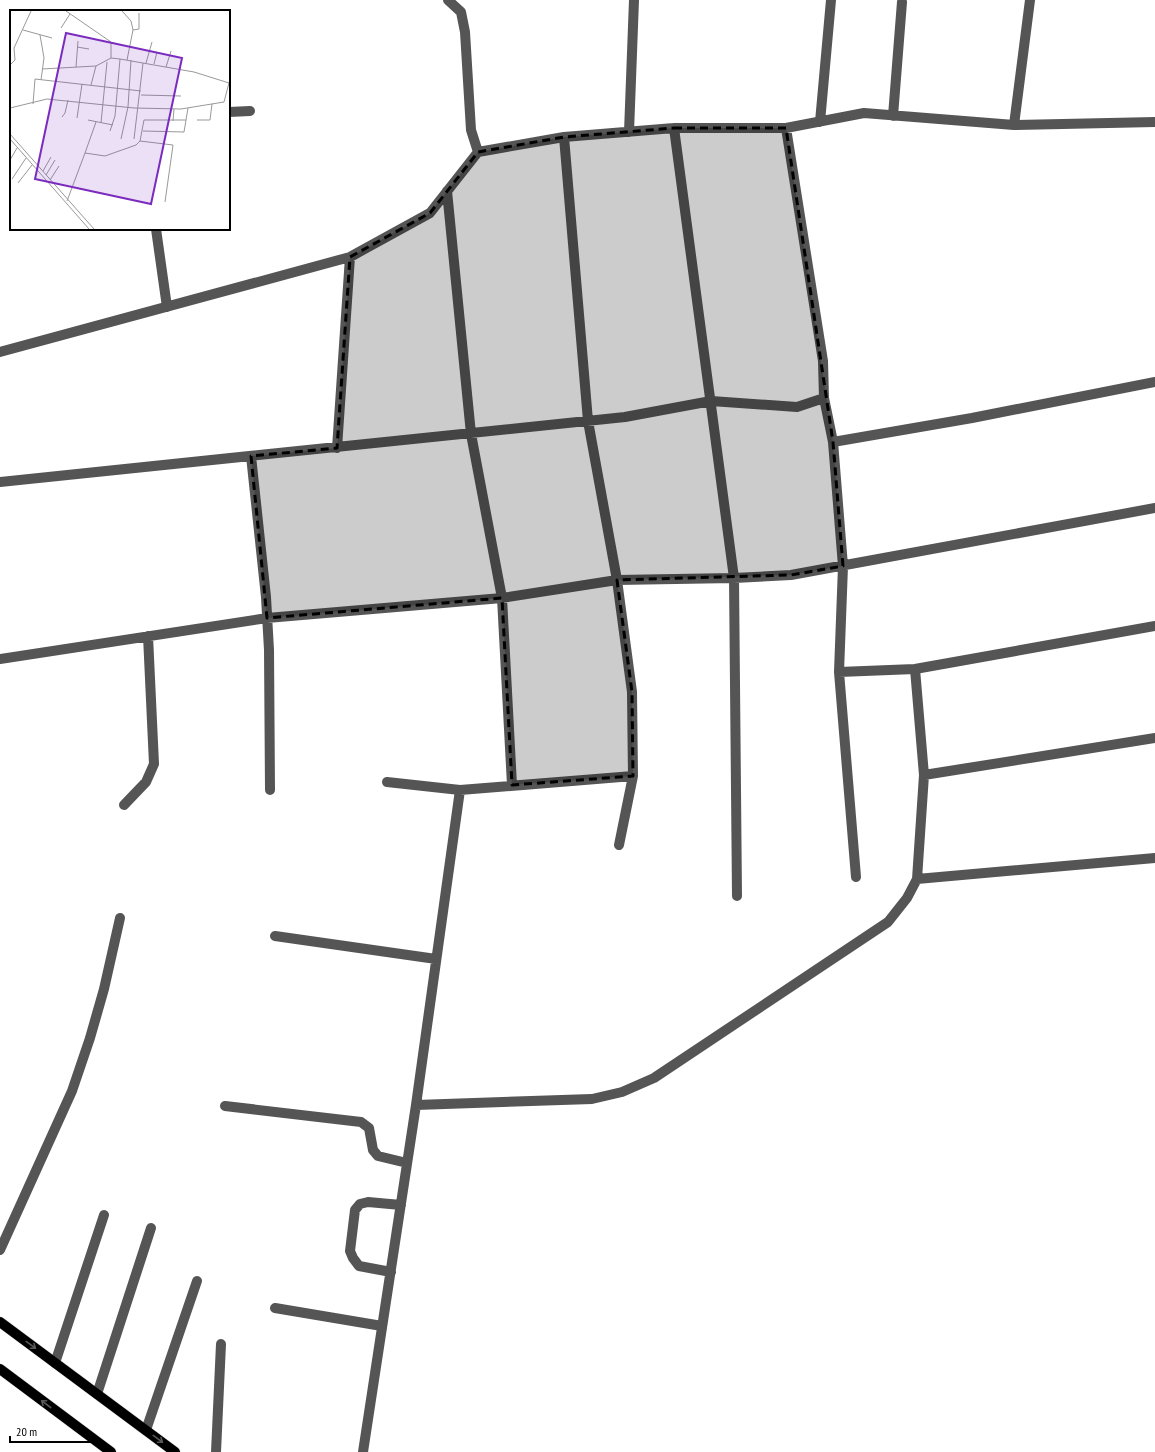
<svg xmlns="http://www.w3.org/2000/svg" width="1155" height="1452" font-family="'PT Sans Narrow',sans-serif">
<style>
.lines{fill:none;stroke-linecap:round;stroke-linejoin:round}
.major-casing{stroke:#dbdbdb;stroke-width:11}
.minor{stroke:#555;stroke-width:10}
.major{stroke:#000;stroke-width:10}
.oneway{stroke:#595959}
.marked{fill:#000;fill-opacity:0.2;stroke:#000;stroke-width:3;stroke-dasharray:8 5;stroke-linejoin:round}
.inset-road{fill:none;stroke:#999;stroke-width:1}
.view{fill:#7b2cbf;fill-opacity:0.15;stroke:#7b2cbf;stroke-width:2}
.inset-edge{fill:none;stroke:#000;stroke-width:2}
</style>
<rect width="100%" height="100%" fill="#fff"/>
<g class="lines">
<g class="major-casing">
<path id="major" d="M0,1322L175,1452
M0,1369L111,1452"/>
</g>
<path class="minor" d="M448,0L461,12L465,32L471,130L478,152
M229,112L250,111
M893,116L902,2
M820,122L831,0
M1014,125L1030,0
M674,128L734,578L737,896
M786,128L823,361L824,398L833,442L843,566L839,672L856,877
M629,132L634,0
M564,137L588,421L617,580L632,692L633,776L619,845
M447,191L471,434L502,598L512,785
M156,229L167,307
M0,352L350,257L430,213L478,152L564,137L674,128H786L864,113L1014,125L1155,122
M833,442L972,418L1155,382
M337,448L350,257
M251,456L266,597L269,650L270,790
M0,482L625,417L711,401L797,407L824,398
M0,659L267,618L502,598L617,580L734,578L791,575L1155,508
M839,672L915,669
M924,775L1155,738
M387,782L460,790L633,776
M124,805L146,782L154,764L148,636
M917,879L1155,858
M275,936L436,959
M416,1105L460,790
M225,1106L361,1122L369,1128L373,1150L378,1156L407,1163
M0,1250L72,1091L90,1038L104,989L120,918
M391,1272L359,1266L353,1258L350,1251L355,1210L360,1204L368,1202L401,1205
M275,1308L382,1326
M55,1363L104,1215
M97,1394L151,1228
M146,1430L197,1281
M216,1452L221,1344
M363,1452L416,1105L592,1099L622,1092L654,1078L888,922L907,898L917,879L924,775L915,669L1155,626"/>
<use href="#major" class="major"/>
</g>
<defs><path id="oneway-shaft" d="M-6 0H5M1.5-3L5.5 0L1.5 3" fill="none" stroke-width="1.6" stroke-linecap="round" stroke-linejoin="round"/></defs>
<g class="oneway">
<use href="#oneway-shaft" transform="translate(31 1345) rotate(36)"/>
<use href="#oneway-shaft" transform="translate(46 1404) rotate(-143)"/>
<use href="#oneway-shaft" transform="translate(158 1439) rotate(36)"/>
</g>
<path class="marked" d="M674,128H786L833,442L843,566L791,575L617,580L632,692L633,776L512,785L502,598L267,618L251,456L337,448L350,257L430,213L478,152L564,137Z"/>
<g transform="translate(10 10)">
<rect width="220" height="220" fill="#fff"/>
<path class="inset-road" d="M56,1L101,32V48M112,1L121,11L123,20M51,18L60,4M13,20L42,28M30,25L34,48L31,70M67,37L79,39M117,50L123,20L129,19V3M136,53L142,32M144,54L147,42M0,55L5,50L4,38L21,1M66,57L68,31M156,57L161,41M32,59L86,56L101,48L110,49L184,62L219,73M81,75L86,56M131,85L171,86M23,94L25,69L131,81M0,98L37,89L124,98L171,99L214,92L220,69M52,107L55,103L58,90M67,108L72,74M78,110L103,115M187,110H200L202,94M163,111L164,99M91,113L97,52M100,121L105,106L110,49M133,121L174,122L178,98M0,124L84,219M0,129L79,219M111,129L118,97L121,50M124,129L133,53M130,131L163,135L155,192M75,143L86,112M0,150L7,138M33,161L41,147M36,165L45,150M2,169L16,148M40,170L49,156M8,173L22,155M57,191L75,143L95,146L126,135L130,131L134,110H176"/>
<path class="view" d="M56,23L172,48L141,194L25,169Z"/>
<rect width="220" height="220" class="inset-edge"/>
</g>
<path d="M10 1436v6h86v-6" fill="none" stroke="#000000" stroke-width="2"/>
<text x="16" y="1436" font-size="12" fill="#000000" stroke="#ffffff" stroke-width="3" paint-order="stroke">20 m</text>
</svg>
